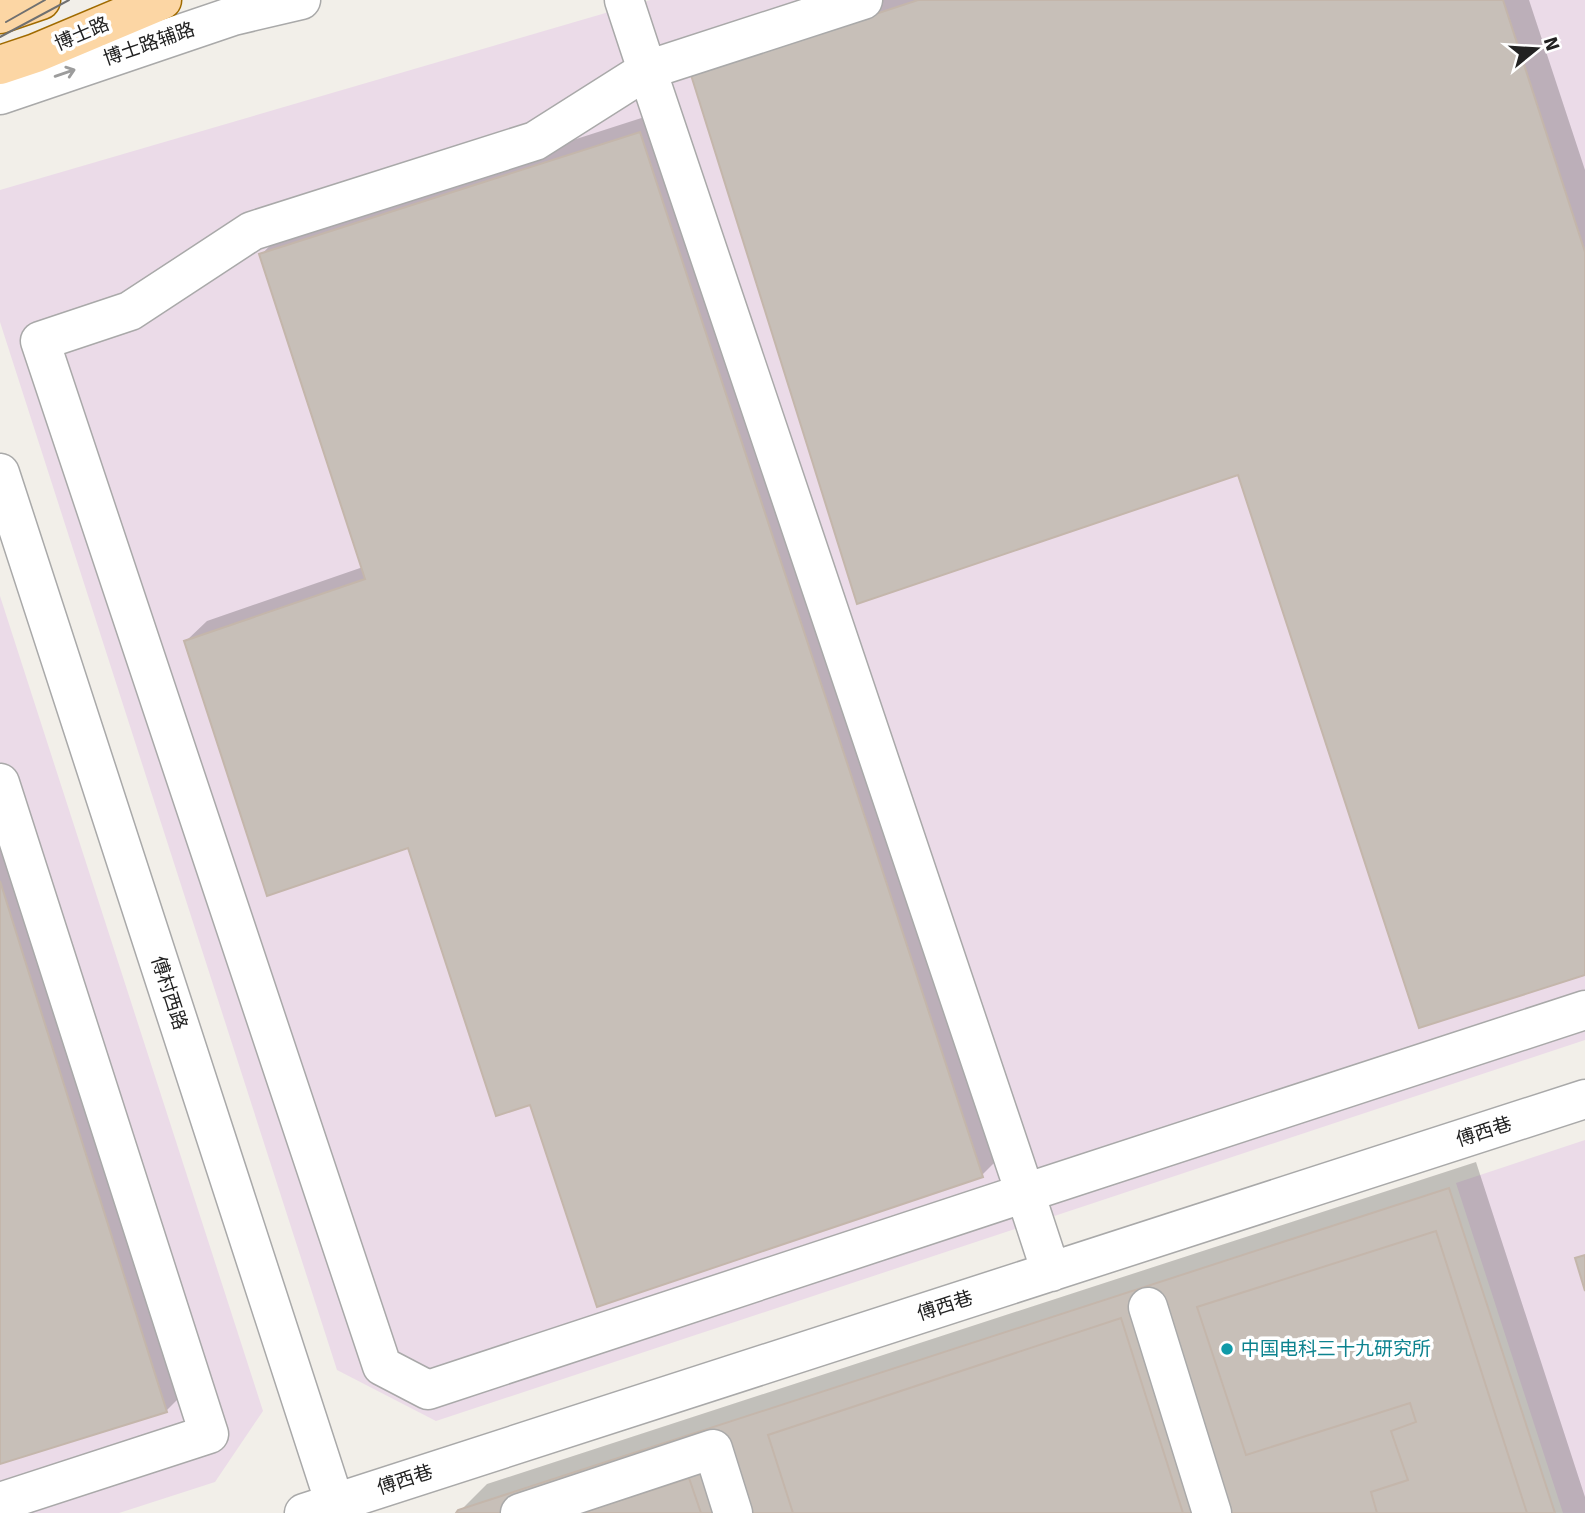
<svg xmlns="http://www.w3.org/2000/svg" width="1585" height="1513" font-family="Signika,'Noto Sans SC',sans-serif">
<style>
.industrial{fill:#ebdbe8}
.shadow{fill:#0003}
.building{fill:#c7bfb8;stroke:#c4b6ab;stroke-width:2}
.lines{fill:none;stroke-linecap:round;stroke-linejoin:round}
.minor-casing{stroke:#a9a9a9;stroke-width:41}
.major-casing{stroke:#a06b00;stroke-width:41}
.minor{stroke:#fff;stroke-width:38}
.major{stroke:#fcd6a4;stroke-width:38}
.tram{stroke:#707070;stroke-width:2}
.oneway{stroke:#9c9c9c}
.culture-dot{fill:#0f9aa8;stroke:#fff;stroke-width:2.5}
.labels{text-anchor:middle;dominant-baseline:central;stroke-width:7;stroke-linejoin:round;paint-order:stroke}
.street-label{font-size:19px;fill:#222;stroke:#fff}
.culture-label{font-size:19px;fill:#0d838f;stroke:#fff;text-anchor:start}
</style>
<rect width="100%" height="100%" fill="#f2efe9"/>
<path class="industrial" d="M650,0H1585V1040L436,1421L337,1370L0,322V190Z
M0,596L263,1411L215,1482L119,1513H0Z
M1585,1140V1513H1563L1456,1183Z"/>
<path class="shadow" d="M880,0H1529L1585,170V973L1239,472L693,75Z
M660,112L1002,1155L982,1175L531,1102L409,846L186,641L207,621L363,567L261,255L281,234Z
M0,797L187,1390L167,1410L0,1462Z
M1476,1162L1585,1497V1513H458L487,1484Z"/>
<path class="building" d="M918,0H1503L1585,252V975L1419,1028L1238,475L857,604L691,75Z
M640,132L983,1177L597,1307L530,1105L496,1116L408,848L267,896L184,641L365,579L259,254Z
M0,881L167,1412L0,1464Z
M1449,1188L1555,1513H456L458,1510Z
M1436,1231L1527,1513H1377L1371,1492L1408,1480L1391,1431L1416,1422L1410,1403L1246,1455L1197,1307Z
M1585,1255V1291L1575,1258Z
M1121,1318L1183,1513H793L768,1435Z
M689,1478L701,1513H581Z"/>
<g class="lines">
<g class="minor-casing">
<path id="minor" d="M624,0L647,70L535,141L252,231L130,311L40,341L382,1366L428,1390L1025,1193L1051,1272
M863,0L647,70L1025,1193L1585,1010
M0,95L233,16L301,0
M0,473L338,1513
M0,783L209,1434L0,1502
M1148,1307L1212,1513
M304,1513L1585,1099
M520,1513L713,1449L733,1513"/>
</g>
<g class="major-casing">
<path id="major" d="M0,14L41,0
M0,65L36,53L162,0"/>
</g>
<use href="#minor" class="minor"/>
<use href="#major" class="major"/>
<path class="tram" d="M6,22L45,0
M0,37L69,0"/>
</g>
<defs><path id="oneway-shaft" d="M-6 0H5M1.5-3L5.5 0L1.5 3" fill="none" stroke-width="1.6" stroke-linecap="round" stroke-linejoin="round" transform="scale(1.75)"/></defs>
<use class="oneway" href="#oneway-shaft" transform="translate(65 73) rotate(-19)"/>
<circle class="culture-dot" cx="1227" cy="1349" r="7"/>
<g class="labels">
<g class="street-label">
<text transform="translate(82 34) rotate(-23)">博士路</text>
<text transform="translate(149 44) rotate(-19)">博士路辅路</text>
<text transform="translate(169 993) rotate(72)">傅村西路</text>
<text transform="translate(1484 1132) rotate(-18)">傅西巷</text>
<text transform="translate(945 1306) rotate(-18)">傅西巷</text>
<text transform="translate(405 1480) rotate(-18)">傅西巷</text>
</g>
<g class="culture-label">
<text x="1241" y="1349">中国电科三十九研究所</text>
</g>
</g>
<g transform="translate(1536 49) rotate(72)" stroke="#ffffff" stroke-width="5" paint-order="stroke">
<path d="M0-5L12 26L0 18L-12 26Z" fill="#222222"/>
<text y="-10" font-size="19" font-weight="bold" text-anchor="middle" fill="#222222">N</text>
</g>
</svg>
